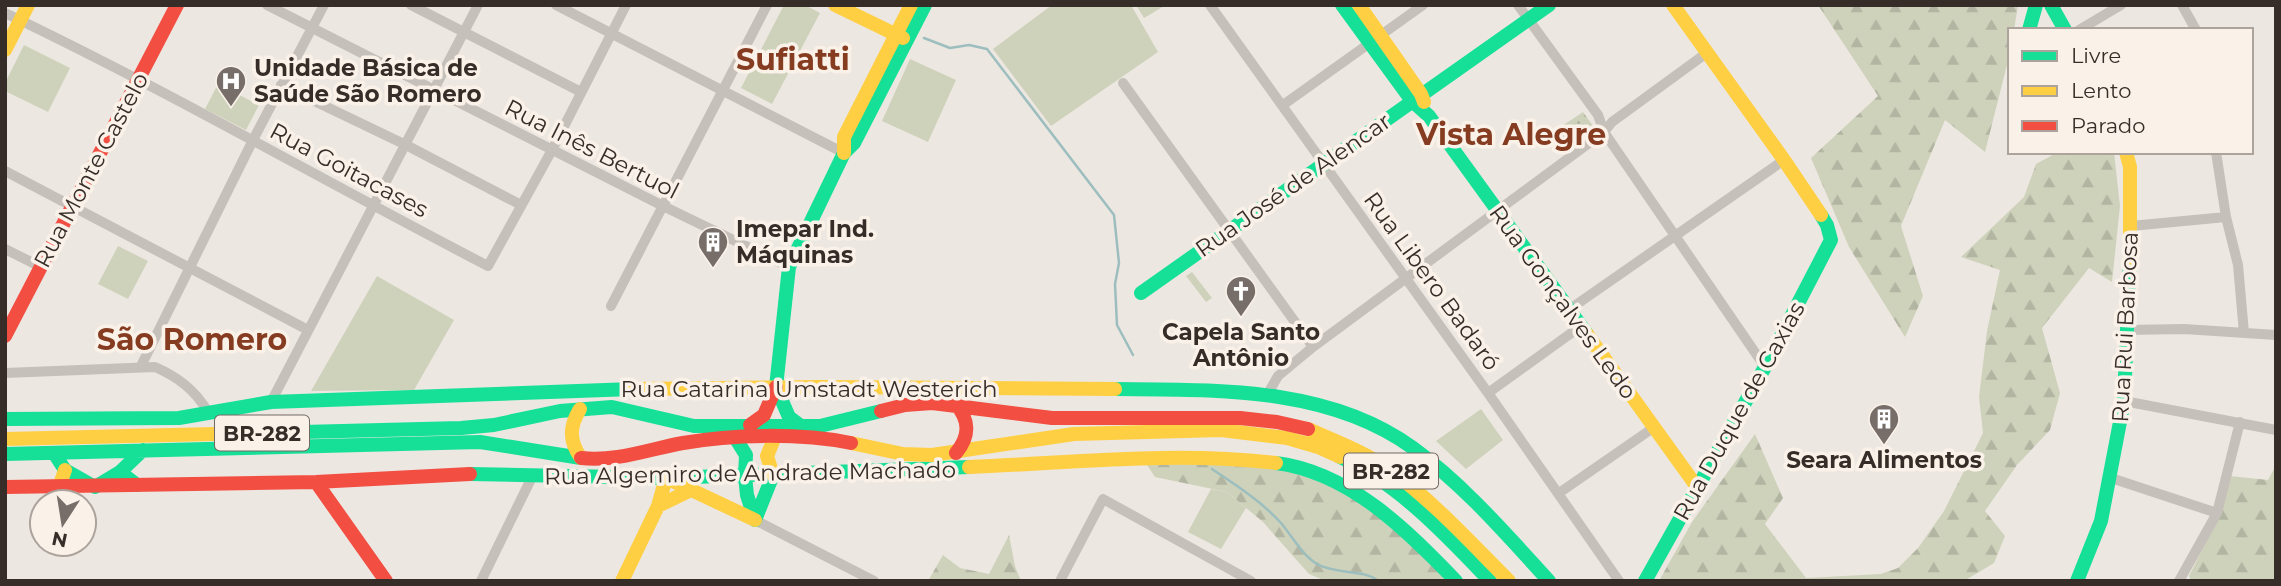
<svg xmlns="http://www.w3.org/2000/svg" width="2281" height="586" font-family="Montserrat,sans-serif">
<style>
.grass{fill:#ced2bb}
.forest{fill:url(#forest-firs)}
.park{fill:url(#park-dots)}
.lines{fill:none;stroke-linecap:round;stroke-linejoin:round}
.stream{stroke:#9dbebe;stroke-width:2.5}
.street{stroke:#c6c0ba;stroke-width:10}
.fast{stroke:#16e098;stroke-width:14}
.slow{stroke:#ffcf43;stroke-width:14}
.jam{stroke:#f24e42;stroke-width:14}
.labels{text-anchor:middle;dominant-baseline:central;stroke-width:7;stroke-linejoin:round;paint-order:stroke}
.shield{fill:#faf2e9;stroke:#726862;stroke-width:2}
.shield-label{font-size:21px;font-weight:bold;fill:#372d28}
.poi-label{font-size:23px;font-weight:bold;fill:#372d28;stroke:#faf2e9;text-anchor:start}
.street-label{font-size:23px;fill:#372d28;stroke:#faf2e9}
.district-label{font-size:30px;font-weight:bold;fill:#863c21;stroke:#faf2e9}
</style>
<defs>
<pattern id="forest-firs" width="22" height="20" patternUnits="userSpaceOnUse" patternTransform="scale(1.75)"><rect width="22" height="20" fill="#ced2bb"/><path d="M5 1l3.5 6h-7zM16 11l3.5 6h-7z" fill="#b2b5a1"/></pattern>
<pattern id="park-dots" width="8" height="8" patternUnits="userSpaceOnUse" patternTransform="scale(1.75)"><rect width="8" height="8" fill="#ced2bb"/><path d="M2 2h.1M6 6h.1" fill="none" stroke="#b2b5a1" stroke-width="1.8" stroke-linecap="round"/></pattern>
</defs>
<rect width="100%" height="100%" fill="#ede7e1"/>
<path class="grass" d="M784,5H805L820,13L772,104L741,88Z
M1052,5H1131L1158,52L1051,126L993,49Z
M1136,5H1166L1144,18Z
M24,45L70,68L48,112L5,91V83Z
M910,59L956,80L928,142L882,121Z
M218,84L259,105L246,130L205,109Z
M118,246L148,261L128,299L98,284Z
M1192,272L1212,298L1206,302L1186,276Z
M377,276L454,320L414,390L311,391Z
M1481,409L1503,440L1466,469L1436,441Z
M1211,489L1227,492L1246,508L1221,549L1188,532Z"/>
<path class="forest" d="M1818,5H2018L2014,30H2010V53L1985,152L1945,120L1901,226L1923,296L1905,337L1849,247L1811,158L1878,96Z
M2058,152H2114L2120,206L2112,282L2089,268L2042,328L2060,393L2050,430L2017,465L1985,511L2005,536L1994,563L1964,581H1659L1692,522L1755,434L1783,498L1765,524L1806,578L1881,574L1898,568L1918,548L1944,511L1983,433L1979,397L1987,331L2000,270L1961,257L2024,197L2036,164Z
M1145,462L1269,466L1295,470L1353,494L1454,581H1326L1309,574L1263,522L1227,492L1155,477Z
M2276,465V581H2191L2189,576L2217,520L2230,476L2268,480Z
M1009,535L1015,566L1021,581H928L943,555L960,568L989,574Z"/>
<path class="park" d="M1583,112L1593,126L1567,144L1558,131L1559,128Z"/>
<g class="lines">
<path class="stream" d="M924,38L950,48L969,45L987,49L1114,215L1119,263L1115,284L1117,325L1133,355
M1212,469C1237,486 1261,501 1281,523C1292,536 1302,555 1317,564C1336,575 1365,569 1378,581"/>
<path class="street" d="M267,5L663,206L789,267
M411,5L581,92
M556,5L844,153
M1210,5L1488,393L1619,581
M1518,5L1598,115L1604,132L1765,367
M2182,5L2196,30
M5,13C169,91 327,183 488,266L552,150L626,5
M2079,30L2121,5
M1123,83L1313,347
M281,85L406,145L521,205
M1283,105L1423,5
M2216,152L2226,217L2238,265L2244,333
M5,171L308,330
M2131,226L2226,217
M5,249L41,267
M611,306L767,5
M1570,309L1784,160
M2127,330L2184,329L2276,335
M141,366L253,140L324,5
M5,373L155,367C178,377 195,390 208,412
M1488,393L1581,326
M1267,395L1278,376L1313,347L1604,132L1612,122L1708,52
M2124,401L2276,430
M271,402L478,5
M2111,478L2217,513
M1559,493L1653,428
M755,520L874,581
M481,581L532,477
M1060,581L1103,499L1251,581
M2179,581L2217,513L2240,422"/>
<path class="fast" d="M1342,5L1412,101L1429,116L1587,334
M2051,5L2065,30
M2029,30L2036,5
M1141,293L1549,5
M776,387L789,267L844,153L854,143L925,5
M776,387L789,417L801,426
M1115,389C1215,390 1328,386 1413,448C1464,485 1506,534 1549,581
M5,419L179,418L271,402L633,389
M302,432L461,428L494,425L560,411L612,407L694,426H820L881,411
M736,439L746,455L745,476
M54,453L65,470L95,487L120,472L143,450
M5,454L480,442L581,458
M1340,457C1399,484 1446,535 1490,581
M1276,463C1349,472 1407,530 1456,581
M120,472L137,485
M470,474L666,478L969,467
M745,476L747,495L755,520
M755,520L773,475
M1645,581L1765,367L1831,240L1827,225L1821,215
M2077,581L2101,521L2124,401L2130,258"/>
<path class="slow" d="M835,5L903,38
M1359,5L1421,94L1424,102
M1673,5L1784,160L1821,215
M5,50L28,5
M2126,152L2130,167V258
M844,153V137L911,5
M1587,334L1697,487
M633,389L820,387L1115,389
M580,409C569,427 569,441 581,458
M1308,429C1335,441 1365,452 1390,470C1434,502 1471,543 1509,581
M5,439L302,432
M851,443L903,454L932,455L1074,434L1221,430L1287,438L1318,447L1340,457
M969,467C1071,463 1175,451 1276,463
M773,475L767,456L774,439
M59,487L65,470
M658,506L691,490
M622,581L658,506L666,478L755,520"/>
<path class="jam" d="M5,336L177,5
M956,404C970,421 970,436 956,453
M881,411L905,405L932,403L1052,418H1240L1277,422L1308,429
M750,425L764,415L776,387
M581,458C617,462 649,449 683,443C734,434 801,433 851,443
M316,482L386,581
M5,487L316,482L470,474"/>
</g>
<defs>
<g id="hospital-pin" transform="scale(1.575)"><path d="M0 17L-7.5 6A9.5 9.5 0 1 1 7.5 6Z" fill="#776e69" stroke="#faf2e9"/><path d="M-5-5h3v3.5h4V-5h3V5h-3V1.5h-4V5h-3Z" fill="#fff"/></g>
<g id="building-pin" transform="scale(1.575)"><path d="M0 17L-7.5 6A9.5 9.5 0 1 1 7.5 6Z" fill="#776e69" stroke="#faf2e9"/><path d="M-4-6H4V6H1V3H-1V6H-4ZM-2.5-4.3h1.7v1.8h-1.7ZM.8-4.3h1.7v1.8H.8ZM-2.5-1h1.7V.8h-1.7ZM.8-1h1.7V.8H.8Z" fill="#fff"/></g>
<g id="church-pin" transform="scale(1.575)"><path d="M0 17L-7.5 6A9.5 9.5 0 1 1 7.5 6Z" fill="#776e69" stroke="#faf2e9"/><path d="M-1.2-6h2.4v3.5h3.3v2.4h-3.3V6h-2.4V-.1h-3.3v-2.4h3.3Z" fill="#fff"/></g>
</defs>
<g fill-rule="evenodd">
<use href="#hospital-pin" x="231" y="81"/>
<use href="#building-pin" x="713" y="242"/>
<use href="#church-pin" x="1241" y="291"/>
<use href="#building-pin" x="1884" y="419"/>
</g>
<g class="labels">
<g class="shield">
<rect x="215" y="415.5" width="94" height="35" rx="5"/>
<rect x="1344" y="453.5" width="94" height="35" rx="5"/>
</g>
<g class="shield-label">
<text x="262" y="433">BR-282</text>
<text x="1391" y="471">BR-282</text>
</g>
<g class="poi-label">
<text x="254" y="68">Unidade Básica de<tspan x="254" dy="26">Saúde São Romero</tspan></text>
<text x="736" y="229">Imepar Ind.<tspan x="736" dy="26">Máquinas</tspan></text>
<text x="1241" y="332" text-anchor="middle">Capela Santo<tspan x="1241" dy="26">Antônio</tspan></text>
<text x="1884" y="460" text-anchor="middle">Seara Alimentos</text>
</g>
<g class="street-label">
<text transform="translate(592 149) rotate(27)">Rua Inês Bertuol</text>
<text transform="translate(91 170) rotate(-62)">Rua Monte Castelo</text>
<text transform="translate(349 170) rotate(28)">Rua Goitacases</text>
<text transform="translate(1293 185) rotate(-35)">Rua José de Alencar</text>
<text transform="translate(1432 281) rotate(54)">Rua Libero Badaró</text>
<text transform="translate(1563 302) rotate(54)">Rua Gonçalves Ledo</text>
<text transform="translate(2125 327) rotate(-87)">Rua Rui Barbosa</text>
<text x="809" y="389">Rua Catarina Umstadt Westerich</text>
<text transform="translate(1739 411) rotate(-61)">Rua Duque de Caxias</text>
<text transform="translate(750 473) rotate(-1)">Rua Algemiro de Andrade Machado</text>
</g>
<g class="district-label">
<text x="793" y="59">Sufiatti</text>
<text x="1511" y="134">Vista Alegre</text>
<text x="192" y="339">São Romero</text>
</g>
</g>
<rect width="2281" height="586" fill="none" stroke="#372d28" stroke-width="14"/>
<rect x="2008" y="28" width="245" height="126" fill="#faf2e9" stroke="#aca39c" stroke-width="2"/>
<rect x="2022" y="51" width="35" height="10" fill="#16e098" stroke="#aca39c" stroke-width="2"/>
<text x="2071" y="63" font-size="21" fill="#372d28">Livre</text>
<rect x="2022" y="86" width="35" height="10" fill="#ffcf43" stroke="#aca39c" stroke-width="2"/>
<text x="2071" y="98" font-size="21" fill="#372d28">Lento</text>
<rect x="2022" y="121" width="35" height="10" fill="#f24e42" stroke="#aca39c" stroke-width="2"/>
<text x="2071" y="133" font-size="21" fill="#372d28">Parado</text>
<g transform="translate(63 523) rotate(192)"><circle r="33" fill="#faf2e9" stroke="#aca39c" stroke-width="2"/>
<path d="M0-5L12 26L0 18L-12 26Z" fill="#776e69"/>
<text y="-10" font-size="19" font-weight="bold" text-anchor="middle" fill="#372d28">N</text>
</g>
</svg>
